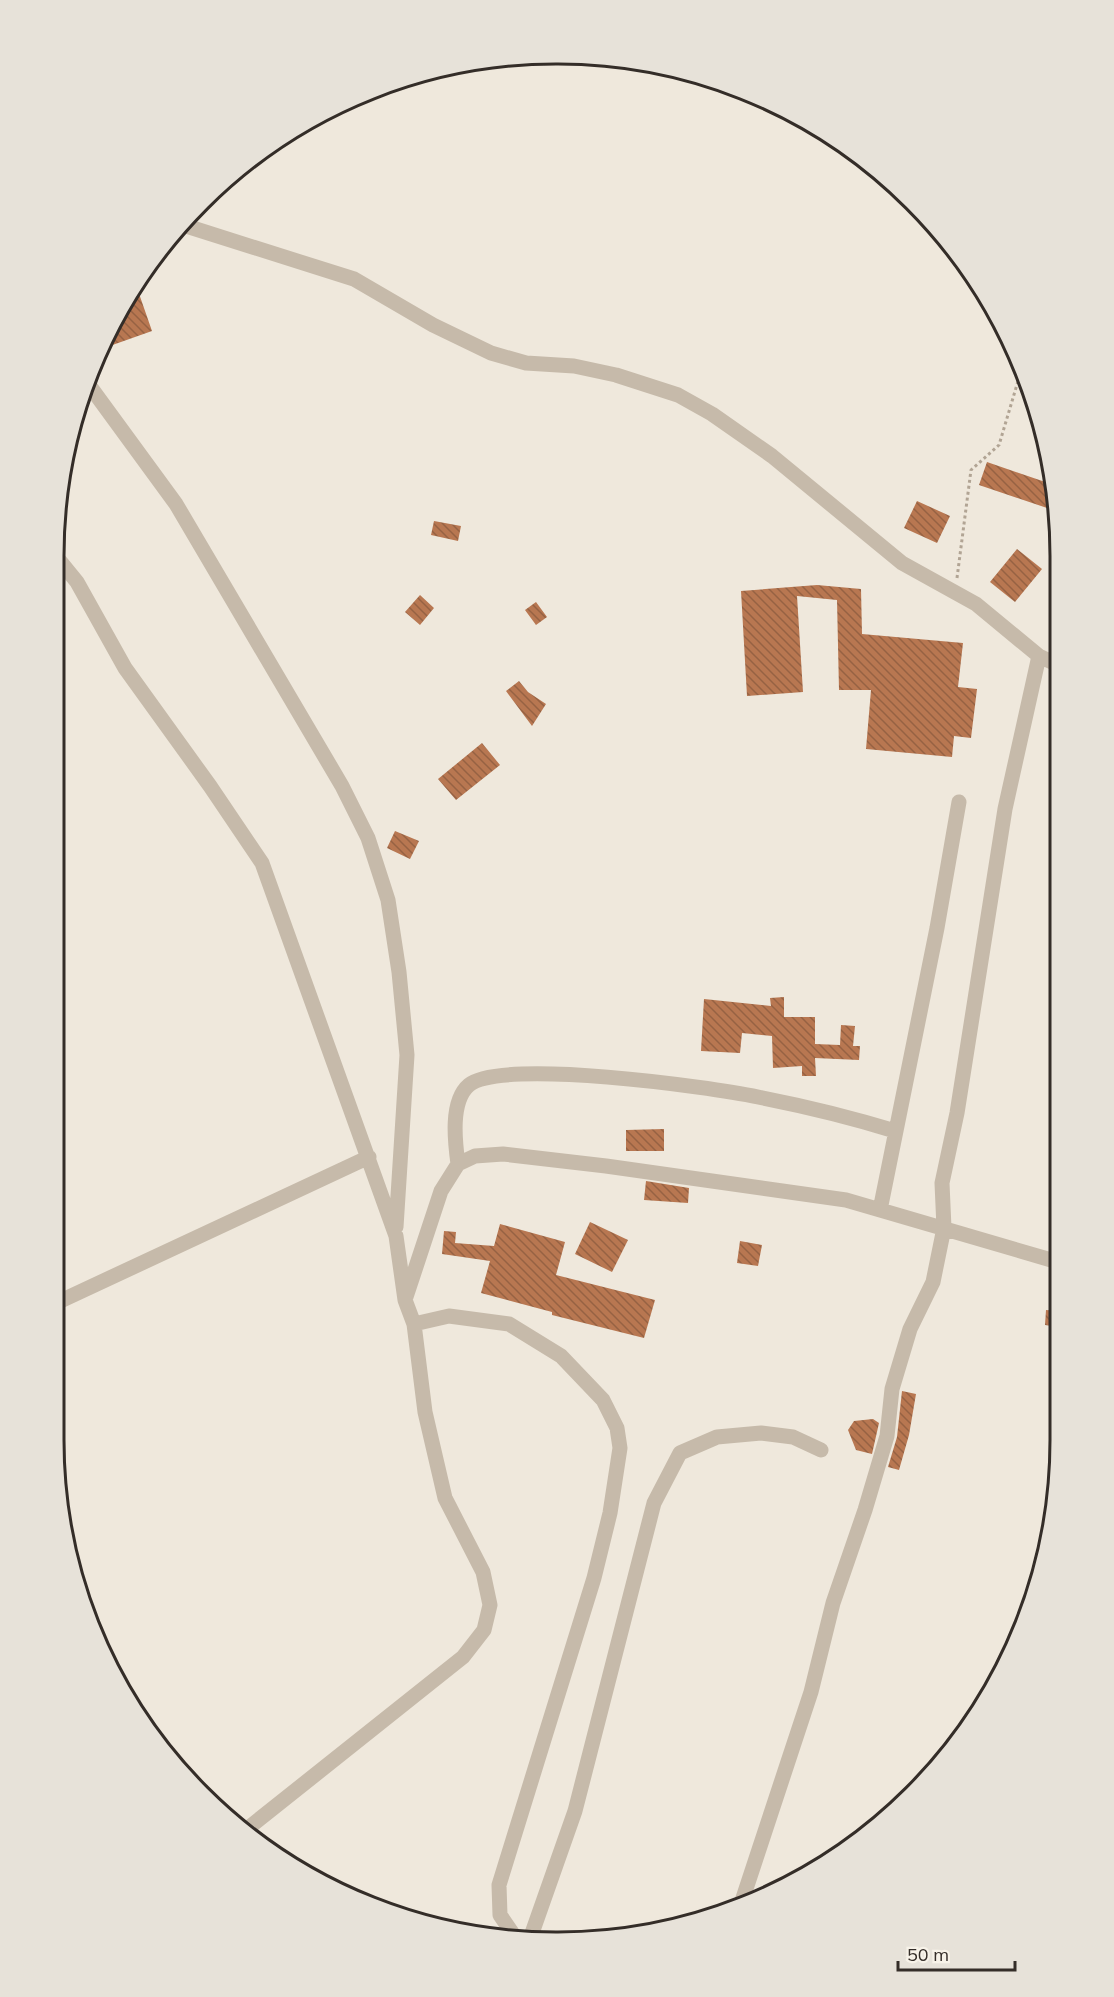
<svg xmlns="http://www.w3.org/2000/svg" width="1114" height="1997" font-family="Mulish,sans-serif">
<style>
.building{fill:url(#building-back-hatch)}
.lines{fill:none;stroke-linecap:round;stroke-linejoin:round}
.path{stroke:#b1a494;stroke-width:3;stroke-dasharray:3 3;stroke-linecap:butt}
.minor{stroke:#c6baaa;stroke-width:15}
.rim{fill:none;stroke:#342d28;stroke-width:3}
</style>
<defs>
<pattern id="building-back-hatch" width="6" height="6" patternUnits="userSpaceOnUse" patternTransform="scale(1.5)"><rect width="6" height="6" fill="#b87751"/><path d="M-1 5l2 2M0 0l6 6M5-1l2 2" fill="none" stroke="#966243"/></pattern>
</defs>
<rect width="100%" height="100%" fill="#efe8dc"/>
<path class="building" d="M136,285L152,331L104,348L121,306Z
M987,462L1054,485L1047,508L979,485Z
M917,501L950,516L937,543L904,528Z
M434,521L461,526L458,541L431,535Z
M1017,549L1042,569L1015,602L990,582Z
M817,585L861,589L862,634L963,643L958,687L977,689L971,738L954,736L952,757L866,749L871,690H839L837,600L797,596L803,692L747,696L741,591Z
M420,595L434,608L420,625L405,612Z
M536,602L547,617L536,625L525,610Z
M519,681L528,692L546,704L532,726L506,691Z
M482,743L500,765L456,800L438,779Z
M395,831L419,841L410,859L387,848Z
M784,997V1017H815V1044L840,1045L841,1025L855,1026L853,1046H860L859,1060L815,1058L816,1076H802V1066L773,1068L772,1036L742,1033L740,1053L701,1051L704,999L771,1006L770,998Z
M664,1129V1151H626V1130Z
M646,1181L689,1188L688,1203L644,1200Z
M590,1222L628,1240L612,1272L575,1254Z
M500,1224L565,1242L556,1275L655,1300L644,1338L552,1315V1312L481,1293L490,1261L442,1254L444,1231L456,1232L455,1243L494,1246Z
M740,1241L762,1245L758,1266L737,1263Z
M1046,1310L1058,1311V1327L1045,1325Z
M902,1391L916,1394L909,1435L899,1470L888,1467L897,1437Z
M873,1419L879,1423L872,1454L856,1450L848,1430L854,1421Z"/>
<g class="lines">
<path class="path" d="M957,578L971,470L999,445L1021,371"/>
<path class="minor" d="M180,224L354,279L433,325L491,353L526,363L574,366L616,375L678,395L712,414L772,456L902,563L976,604L1039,656L1005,809L957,1113L942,1183L944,1228L933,1282L910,1329L892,1389L887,1436L865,1510L833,1603L811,1692L740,1907
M89,385L176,504L342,786L368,838L388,900L399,972L407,1055L396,1227
M55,555L77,582L125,668L210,786L262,863L396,1236L405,1300L414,1324L425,1412L445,1498L483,1572L490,1605L484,1630L463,1657L247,1829
M1039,656L1056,664
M458,1164C455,1142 450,1101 469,1085C500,1058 711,1087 758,1097C804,1106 850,1117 895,1131
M880,1210L937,928L959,802
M406,1297L441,1191L458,1164L475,1156L503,1154L606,1166L846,1200L1058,1262
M54,1304L369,1157
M414,1324L449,1316L509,1324L561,1356L603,1400L617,1428L620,1448L610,1513L594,1578L499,1885L500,1915L513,1934
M531,1936L575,1811L654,1503L680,1453L717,1437L761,1433L793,1437L821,1450"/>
</g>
<path d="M0 0H1114V1997H0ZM556 64H558A492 492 0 0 1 1050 556V1440A492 492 0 0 1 558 1932H556A492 492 0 0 1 64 1440V556A492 492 0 0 1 556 64Z" fill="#e7e2d9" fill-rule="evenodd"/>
<path class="rim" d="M556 64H558A492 492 0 0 1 1050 556V1440A492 492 0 0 1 558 1932H556A492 492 0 0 1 64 1440V556A492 492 0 0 1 556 64Z"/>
<path d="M898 1961v9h117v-9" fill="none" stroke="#342d28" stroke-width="3"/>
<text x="907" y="1961" font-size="18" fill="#342d28" stroke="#f7f2e8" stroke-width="4.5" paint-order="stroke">50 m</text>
</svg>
